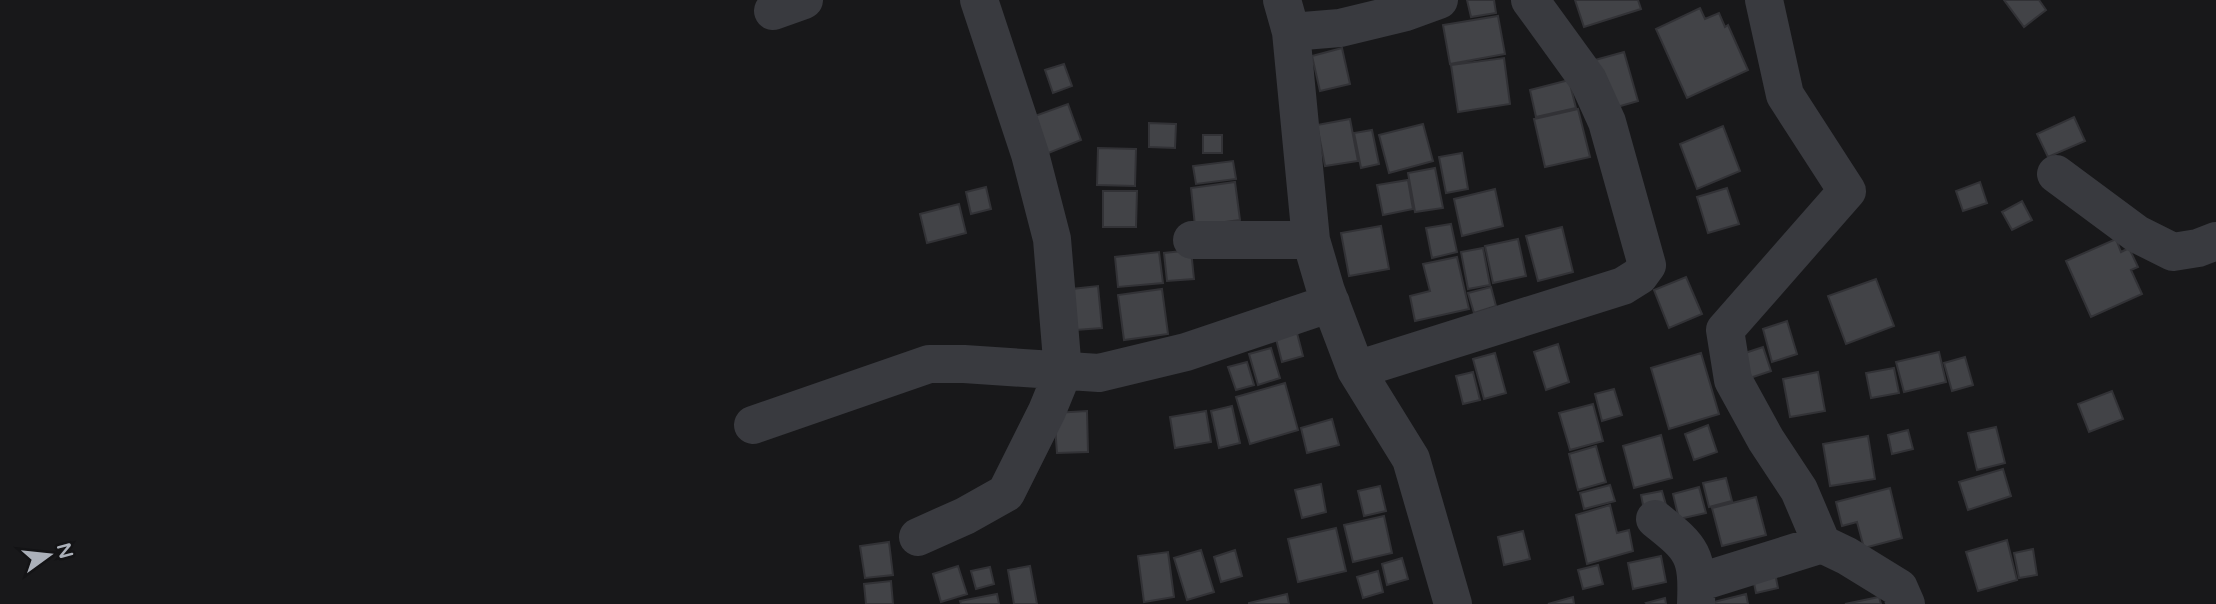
<svg xmlns="http://www.w3.org/2000/svg" width="2216" height="604" font-family="'Varela Round',sans-serif">
<style>
.building{fill:#424347;stroke:#323236;stroke-width:2}
.lines{fill:none;stroke-linecap:round;stroke-linejoin:round}
.minor{stroke:#393a3f;stroke-width:38}
</style>
<rect width="100%" height="100%" fill="#18181a"/>
<path class="building" d="M1467,0H1494L1496,13L1471,17Z
M1575,0H1638L1641,9L1584,27Z
M2004,0H2039L2046,10L2024,27Z
M1700,8L1705,19L1719,13L1725,27L1728,25L1748,70L1687,98L1656,29Z
M1498,16L1505,54L1450,64L1443,25Z
M1342,48L1350,84L1320,91L1312,56Z
M1624,52L1638,101L1610,109L1595,60Z
M1504,58L1510,104L1458,112L1451,65Z
M1064,64L1072,86L1053,93L1045,70Z
M1569,80L1576,108L1536,117L1530,90Z
M1068,104L1081,140L1046,154L1032,117Z
M1578,109L1590,157L1545,167L1534,119Z
M2074,117L2085,141L2048,157L2037,134Z
M1350,119L1358,161L1325,166L1317,125Z
M1149,123L1176,124L1175,148L1149,147Z
M1423,124L1433,161L1389,173L1379,135Z
M1723,126L1740,171L1697,189L1680,144Z
M1372,130L1379,164L1361,168L1354,133Z
M1203,135H1222V153H1203Z
M1098,148L1136,149L1135,186L1097,185Z
M1462,153L1468,189L1446,193L1439,157Z
M1233,161L1236,179L1196,184L1193,166Z
M1435,168L1443,208L1415,212L1408,173Z
M1408,180L1413,209L1383,215L1377,185Z
M1235,182L1240,220L1195,226L1191,188Z
M1980,182L1987,203L1963,211L1956,191Z
M986,187L991,209L971,214L966,192Z
M1727,188L1739,224L1708,233L1697,197Z
M1495,189L1503,226L1462,236L1454,199Z
M1103,191H1137L1136,227H1103Z
M2022,201L2032,220L2012,230L2002,212Z
M959,204L966,233L927,243L920,214Z
M1451,224L1457,252L1432,258L1426,228Z
M1381,226L1389,269L1349,276L1341,233Z
M1562,227L1573,272L1538,281L1526,236Z
M1518,239L1526,276L1493,283L1485,246Z
M2116,239L2121,252L2129,248L2138,267L2131,270L2142,294L2091,317L2066,261Z
M1483,248L1490,285L1468,289L1461,252Z
M1191,250L1194,279L1167,281L1164,253Z
M1159,252L1163,283L1118,287L1115,257Z
M1457,257L1469,309L1415,321L1410,296L1430,291L1423,264Z
M1686,277L1702,314L1669,328L1654,290Z
M1876,279L1894,326L1846,344L1828,296Z
M1098,286L1102,328L1076,330L1072,289Z
M1491,287L1496,306L1474,313L1468,293Z
M1162,289L1168,334L1124,340L1118,295Z
M1787,321L1797,354L1772,362L1763,329Z
M1297,333L1303,356L1282,362L1276,339Z
M1558,344L1569,382L1546,390L1534,352Z
M1763,347L1771,371L1747,379L1739,355Z
M1271,348L1280,378L1258,385L1249,354Z
M1939,352L1946,382L1904,392L1896,362Z
M1495,353L1506,393L1484,399L1473,359Z
M1701,353L1719,414L1669,429L1651,368Z
M1965,357L1973,385L1952,391L1944,363Z
M1247,362L1254,385L1236,390L1228,367Z
M1894,368L1899,393L1871,398L1866,373Z
M1473,372L1480,400L1463,404L1456,376Z
M1818,372L1825,411L1790,417L1783,379Z
M1285,383L1298,430L1250,444L1236,397Z
M1614,389L1622,415L1602,421L1595,394Z
M2112,391L2123,419L2089,432L2078,404Z
M1593,404L1603,441L1570,450L1559,413Z
M1232,406L1240,443L1219,448L1211,411Z
M1087,411L1088,452L1057,453L1054,413Z
M1206,411L1211,442L1175,448L1170,417Z
M1332,419L1339,445L1307,453L1301,428Z
M1708,425L1717,452L1694,460L1685,434Z
M1996,427L2005,463L1977,470L1968,433Z
M1908,430L1913,449L1892,454L1888,435Z
M1661,435L1672,478L1634,488L1623,446Z
M1868,436L1875,479L1830,486L1823,444Z
M1596,446L1606,482L1578,490L1569,454Z
M2003,469L2011,496L1968,510L1959,482Z
M1726,478L1732,501L1709,507L1703,483Z
M1321,484L1326,512L1302,518L1295,490Z
M1610,485L1615,501L1584,509L1580,493Z
M1380,486L1386,511L1364,516L1358,491Z
M1699,487L1706,513L1679,519L1673,494Z
M1890,488L1902,538L1864,548L1857,522L1842,526L1836,502Z
M1662,491L1666,505L1644,510L1641,495Z
M1756,497L1766,535L1722,546L1712,508Z
M1610,505L1617,533L1629,530L1633,551L1587,564L1576,515Z
M1384,516L1392,553L1353,562L1344,525Z
M1336,528L1346,571L1298,582L1288,539Z
M1523,531L1530,559L1504,565L1498,537Z
M2007,540L2017,580L1978,591L1966,552Z
M889,542L893,575L865,578L860,546Z
M2033,549L2037,575L2019,578L2014,553Z
M1201,550L1214,592L1187,600L1174,558Z
M1235,550L1242,576L1221,582L1214,557Z
M1168,552L1174,597L1144,602L1138,556Z
M1661,556L1666,582L1633,589L1628,563Z
M1402,558L1408,579L1387,585L1382,564Z
M1773,563L1778,588L1756,593L1751,568Z
M1598,565L1603,584L1583,589L1578,570Z
M958,566L967,594L941,602L933,574Z
M1030,566L1037,604H1014L1008,570Z
M990,567L994,584L976,589L971,571Z
M1378,571L1383,592L1363,598L1357,577Z
M891,581L893,604H866L864,584Z
M997,594L999,604H961L960,601Z
M1287,594L1289,604H1249V603Z
M1746,594L1748,604H1706Z
M1573,597L1574,604H1548Z
M1879,597L1881,604H1845Z
M1665,598L1666,604H1647L1646,603Z"/>
<g class="lines">
<path class="minor" d="M1282,0L1291,32L1311,240L1326,291L1356,370L1411,459L1453,604
M1764,0L1785,95L1847,191L1725,330L1733,380L1766,440L1799,490L1822,544L1847,556L1899,588L1906,604
M773,11L804,0
M1291,32L1340,28L1406,12L1439,0
M2056,174L2137,234L2173,252L2198,248L2216,241
M1192,240H1311
M1356,370L1623,286L1639,276L1647,265L1607,122L1588,80L1530,0
M753,425L929,364H964L1099,373L1186,352L1331,303
M1655,519C1693,549 1698,555 1696,604
M918,537L965,516L1006,493L1047,411L1063,372L1052,239L1030,154L979,0
M1697,583L1822,544"/>
</g>
<g transform="translate(49 555) rotate(75)" stroke="#131315" stroke-width="5" paint-order="stroke">
<path d="M0-5L12 26L0 18L-12 26Z" fill="#abb0b9"/>
<text y="-10" font-size="19" font-weight="bold" text-anchor="middle" fill="#abb0b9">N</text>
</g>
</svg>
